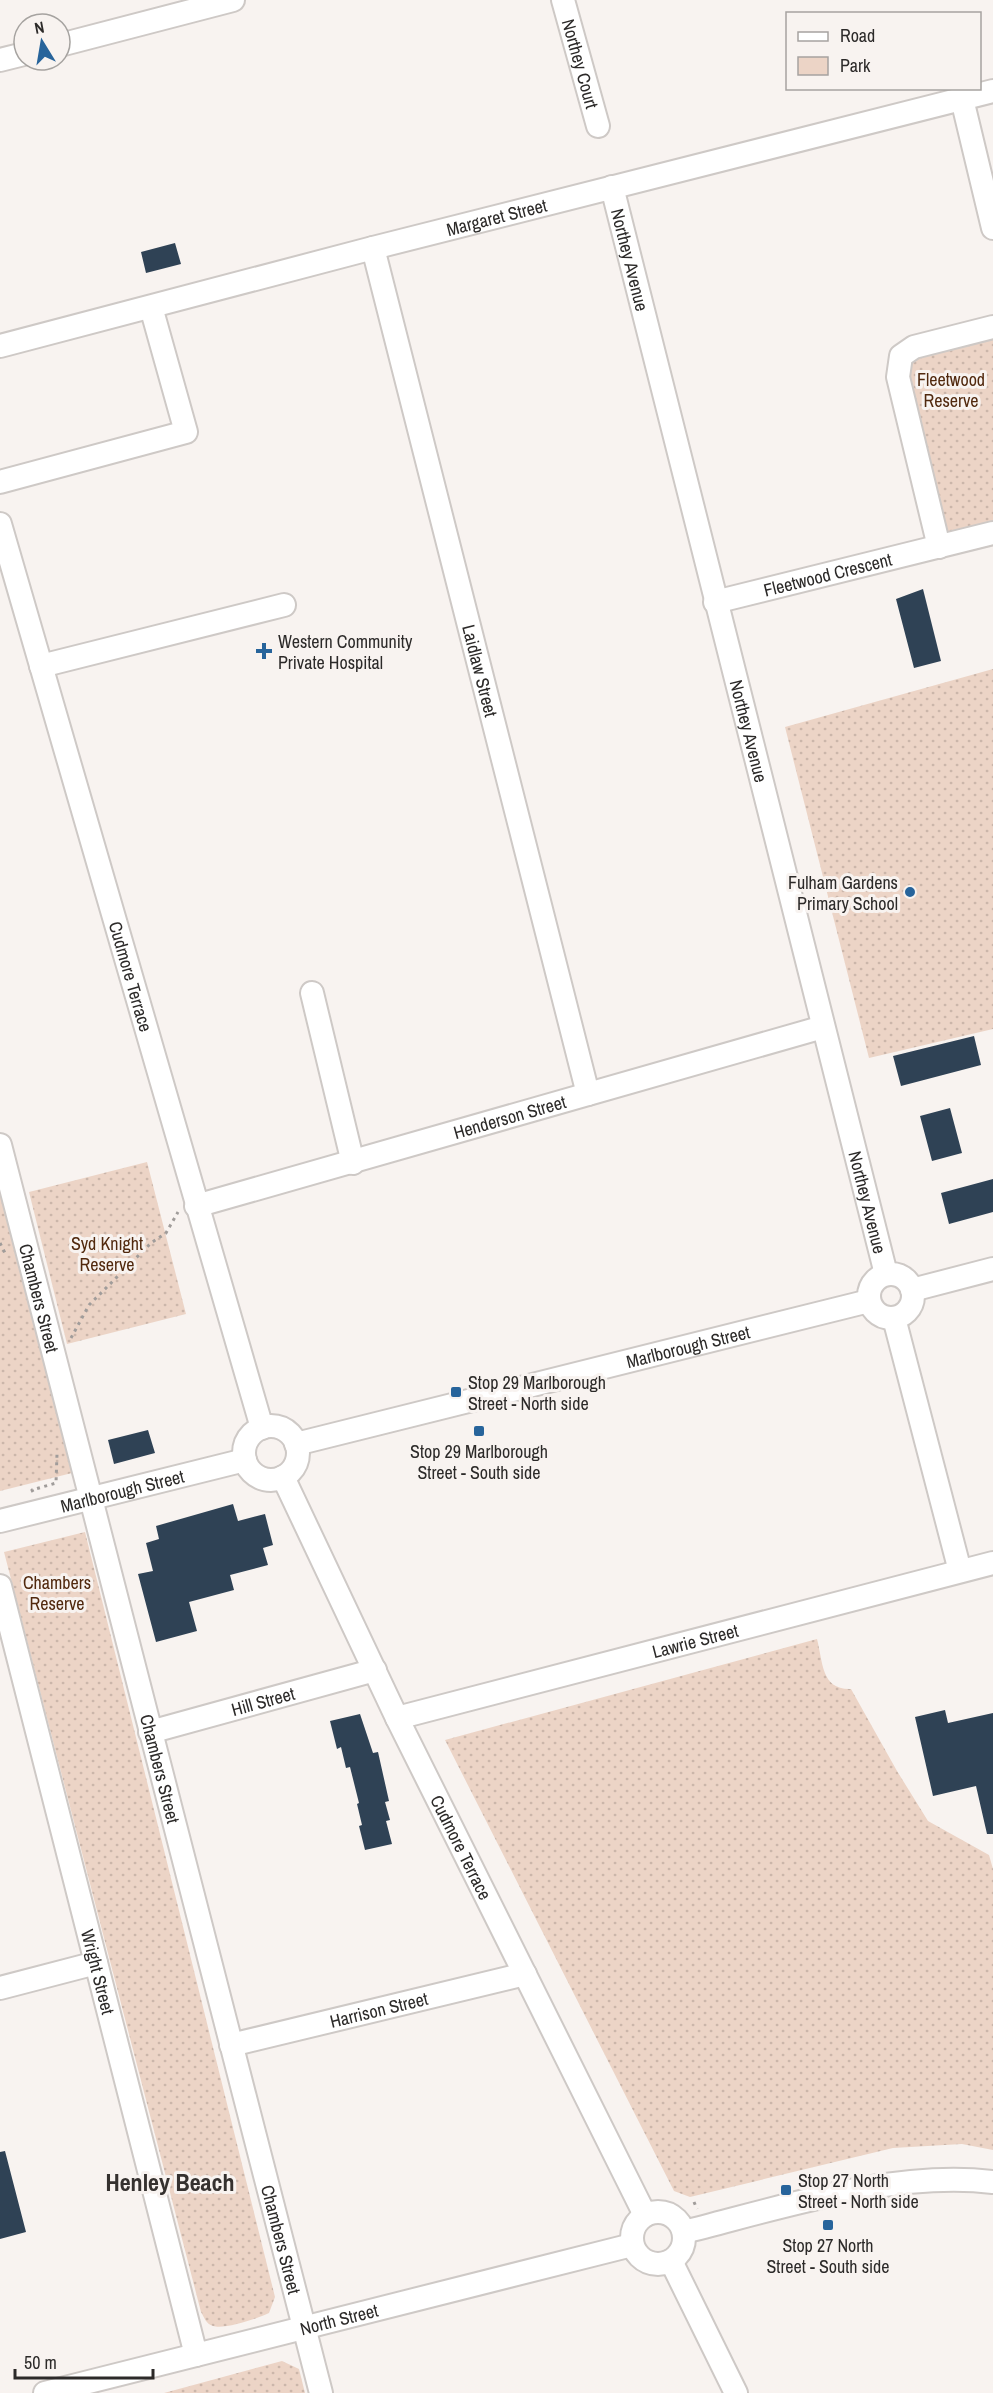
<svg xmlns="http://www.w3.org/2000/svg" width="993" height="2393" font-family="'Archivo Narrow',sans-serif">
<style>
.green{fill:url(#green-dots)}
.building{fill:#2f4255}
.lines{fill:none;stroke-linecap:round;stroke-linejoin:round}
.minor-casing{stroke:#cec9c6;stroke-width:26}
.path{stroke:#a09c9a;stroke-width:3;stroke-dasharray:3 4.5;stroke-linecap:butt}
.minor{stroke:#fff;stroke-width:22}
.poi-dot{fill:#27649b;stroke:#f8f3f0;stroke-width:2}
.labels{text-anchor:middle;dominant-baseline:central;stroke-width:6;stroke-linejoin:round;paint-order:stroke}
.street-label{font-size:18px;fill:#2c2a29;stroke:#f8f3f0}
.park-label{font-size:18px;fill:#51290e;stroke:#f8f3f0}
.poi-label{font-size:18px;fill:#2c2a29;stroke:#f8f3f0;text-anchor:start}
.district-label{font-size:24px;font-weight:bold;fill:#35312f;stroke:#f8f3f0}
</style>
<defs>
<pattern id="green-dots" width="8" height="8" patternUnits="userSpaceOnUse" patternTransform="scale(1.5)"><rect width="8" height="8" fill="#ecd4c6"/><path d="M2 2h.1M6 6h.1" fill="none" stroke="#cbb6aa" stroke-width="1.8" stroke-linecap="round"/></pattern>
</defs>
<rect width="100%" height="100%" fill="#f8f3f0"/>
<path class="green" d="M993,333V526L942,540L904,377L916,353Z
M993,669V1029L869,1058L785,727Z
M147,1162L186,1314L67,1344L29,1192Z
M0,1189L72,1473L0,1491Z
M85,1532L275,2297L269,2313C259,2318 224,2330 213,2326C206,2324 204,2317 201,2312L4,1552Z
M817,1639C823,1662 821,1690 851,1689L897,1771L928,1821L989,1855L993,1869V2150L962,2144L893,2148L690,2197L674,2191L445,1740Z
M282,2361L299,2369L305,2393H164Z"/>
<path class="building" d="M175,243L181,264L146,273L141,252Z
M923,589L941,661L914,668L896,599Z
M974,1036L981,1065L901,1086L893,1056Z
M950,1108L962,1153L932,1161L920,1116Z
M993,1179V1212L949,1224L941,1193Z
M148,1430L155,1453L114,1464L108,1440Z
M233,1504L238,1521L265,1514L273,1545L263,1548L268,1565L230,1575L234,1590L189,1602L197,1631L156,1642L138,1574L153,1571L146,1543L159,1539L156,1526Z
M945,1710L948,1723L993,1713V1834H987L976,1786L933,1796L915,1717Z
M360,1714L373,1753L378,1752L389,1801L385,1802L390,1820L386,1821L392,1844L365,1850L359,1826L362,1825L357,1804L359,1803L350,1767L346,1768L341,1747L337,1749L330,1721Z
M5,2151L26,2232L0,2239V2152Z"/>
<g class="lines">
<g class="minor-casing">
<g id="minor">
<path id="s1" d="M563,0L598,126"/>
<path d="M60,45L233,0"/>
<path d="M0,60L24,54"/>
<path d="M962,99L993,228"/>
<path id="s2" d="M612,187L886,1274"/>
<path id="s3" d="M373,248L588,1094"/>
<path id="s4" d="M0,346L373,248L993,91"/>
<path d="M0,482L186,432L151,307"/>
<path id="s5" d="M0,524L262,1428"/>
<path d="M939,547L898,377L901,356L914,347L993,327"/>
<path id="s6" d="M715,602L993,533"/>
<path d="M41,666L284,605"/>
<path d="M312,993L353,1163"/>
<path id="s7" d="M0,1145L321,2393"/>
<path id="s8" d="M196,1206L823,1027"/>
<circle cx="891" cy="1296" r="22"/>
<path d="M912,1290L993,1269"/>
<path d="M894,1318L960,1571"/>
<circle cx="271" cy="1453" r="27"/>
<path id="s9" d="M296,1444L869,1301"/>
<path id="s10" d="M283,1477L397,1718L645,2215"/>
<path id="s11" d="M0,1521L245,1460"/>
<path id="s12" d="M0,1586L196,2355"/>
<path id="s13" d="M397,1718L993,1563"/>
<path id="s14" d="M150,1732L375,1670"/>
<path d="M0,1988L96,1963"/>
<path id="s15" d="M231,2045L525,1974"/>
<circle cx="658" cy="2238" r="26"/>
<path d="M684,2232C780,2208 894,2170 993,2182"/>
<path d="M671,2261L736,2393"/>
<path id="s16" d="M45,2393L632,2245"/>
</g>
</g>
<path class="path" d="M0,1243L6,1255
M71,1338L89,1305L151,1243L166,1233L178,1212
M33,1492L32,1490L56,1483L57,1454
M694,2202L697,2209"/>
<use href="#minor" class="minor"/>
</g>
<g class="poi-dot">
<path d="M261 642h6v6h6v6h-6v6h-6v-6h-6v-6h6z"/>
<circle cx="910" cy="892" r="6"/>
<rect x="450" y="1386" width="12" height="12" rx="3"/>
<rect x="473" y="1425" width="12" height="12" rx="3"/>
<rect x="780" y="2184" width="12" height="12" rx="3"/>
<rect x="822" y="2219" width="12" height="12" rx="3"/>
</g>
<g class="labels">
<g class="street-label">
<text stroke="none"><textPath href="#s1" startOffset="66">Northey Court</textPath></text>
<text stroke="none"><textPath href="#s4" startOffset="513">Margaret Street</textPath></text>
<text stroke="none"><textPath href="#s2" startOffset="75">Northey Avenue</textPath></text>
<text stroke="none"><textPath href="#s6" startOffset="116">Fleetwood Crescent</textPath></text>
<text stroke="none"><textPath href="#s3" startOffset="436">Laidlaw Street</textPath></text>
<text stroke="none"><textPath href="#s2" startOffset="561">Northey Avenue</textPath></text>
<text stroke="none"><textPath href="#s5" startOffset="471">Cudmore Terrace</textPath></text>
<text stroke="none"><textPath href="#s8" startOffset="326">Henderson Street</textPath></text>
<text stroke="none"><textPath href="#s2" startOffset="1047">Northey Avenue</textPath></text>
<text stroke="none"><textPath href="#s7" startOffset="158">Chambers Street</textPath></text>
<text stroke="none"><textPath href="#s9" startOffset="404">Marlborough Street</textPath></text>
<text stroke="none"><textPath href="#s11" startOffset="126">Marlborough Street</textPath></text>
<text stroke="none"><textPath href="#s13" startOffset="308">Lawrie Street</textPath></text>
<text stroke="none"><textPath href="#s14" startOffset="117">Hill Street</textPath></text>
<text stroke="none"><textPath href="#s7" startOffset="644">Chambers Street</textPath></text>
<text stroke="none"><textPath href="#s10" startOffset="411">Cudmore Terrace</textPath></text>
<text stroke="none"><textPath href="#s12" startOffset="398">Wright Street</textPath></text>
<text stroke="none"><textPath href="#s15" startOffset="152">Harrison Street</textPath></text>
<text stroke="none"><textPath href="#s7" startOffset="1130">Chambers Street</textPath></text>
<text stroke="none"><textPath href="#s16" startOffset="303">North Street</textPath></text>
</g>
<g class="park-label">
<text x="951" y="379">Fleetwood<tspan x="951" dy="21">Reserve</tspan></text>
<text x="107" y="1243">Syd Knight<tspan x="107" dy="21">Reserve</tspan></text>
<text x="57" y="1582">Chambers<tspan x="57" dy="21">Reserve</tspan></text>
</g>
<g class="poi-label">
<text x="278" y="641">Western Community<tspan x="278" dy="21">Private Hospital</tspan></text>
<text x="898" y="882" text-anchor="end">Fulham Gardens<tspan x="898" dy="21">Primary School</tspan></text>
<text x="468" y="1382">Stop 29 Marlborough<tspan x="468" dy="21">Street - North side</tspan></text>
<text x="479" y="1451" text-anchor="middle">Stop 29 Marlborough<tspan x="479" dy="21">Street - South side</tspan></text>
<text x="798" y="2180">Stop 27 North<tspan x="798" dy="21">Street - North side</tspan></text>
<text x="828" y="2245" text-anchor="middle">Stop 27 North<tspan x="828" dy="21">Street - South side</tspan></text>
</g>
<g class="district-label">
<text x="170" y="2182">Henley Beach</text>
</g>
</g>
<rect x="786" y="12" width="195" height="78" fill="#f8f3f0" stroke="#a6a3a0" stroke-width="1.5"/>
<rect x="798" y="32" width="30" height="9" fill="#ffffff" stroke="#a6a3a0" stroke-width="1.5"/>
<text x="840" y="42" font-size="18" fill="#2c2a29">Road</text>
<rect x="798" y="57" width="30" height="18" fill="#ecd4c6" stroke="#a6a3a0" stroke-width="1.5"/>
<text x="840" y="72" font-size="18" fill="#2c2a29">Park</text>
<g transform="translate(42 42) rotate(349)"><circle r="28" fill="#f8f3f0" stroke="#a6a3a0" stroke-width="1.5"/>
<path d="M0-4.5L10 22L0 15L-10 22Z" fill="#27649b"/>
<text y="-9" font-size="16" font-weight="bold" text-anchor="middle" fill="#2c2a29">N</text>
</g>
<path d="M15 2369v9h138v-9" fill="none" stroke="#2c2a29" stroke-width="3"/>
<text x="24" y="2369" font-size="18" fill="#2c2a29" stroke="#f8f3f0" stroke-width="4.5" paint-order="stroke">50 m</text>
</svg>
